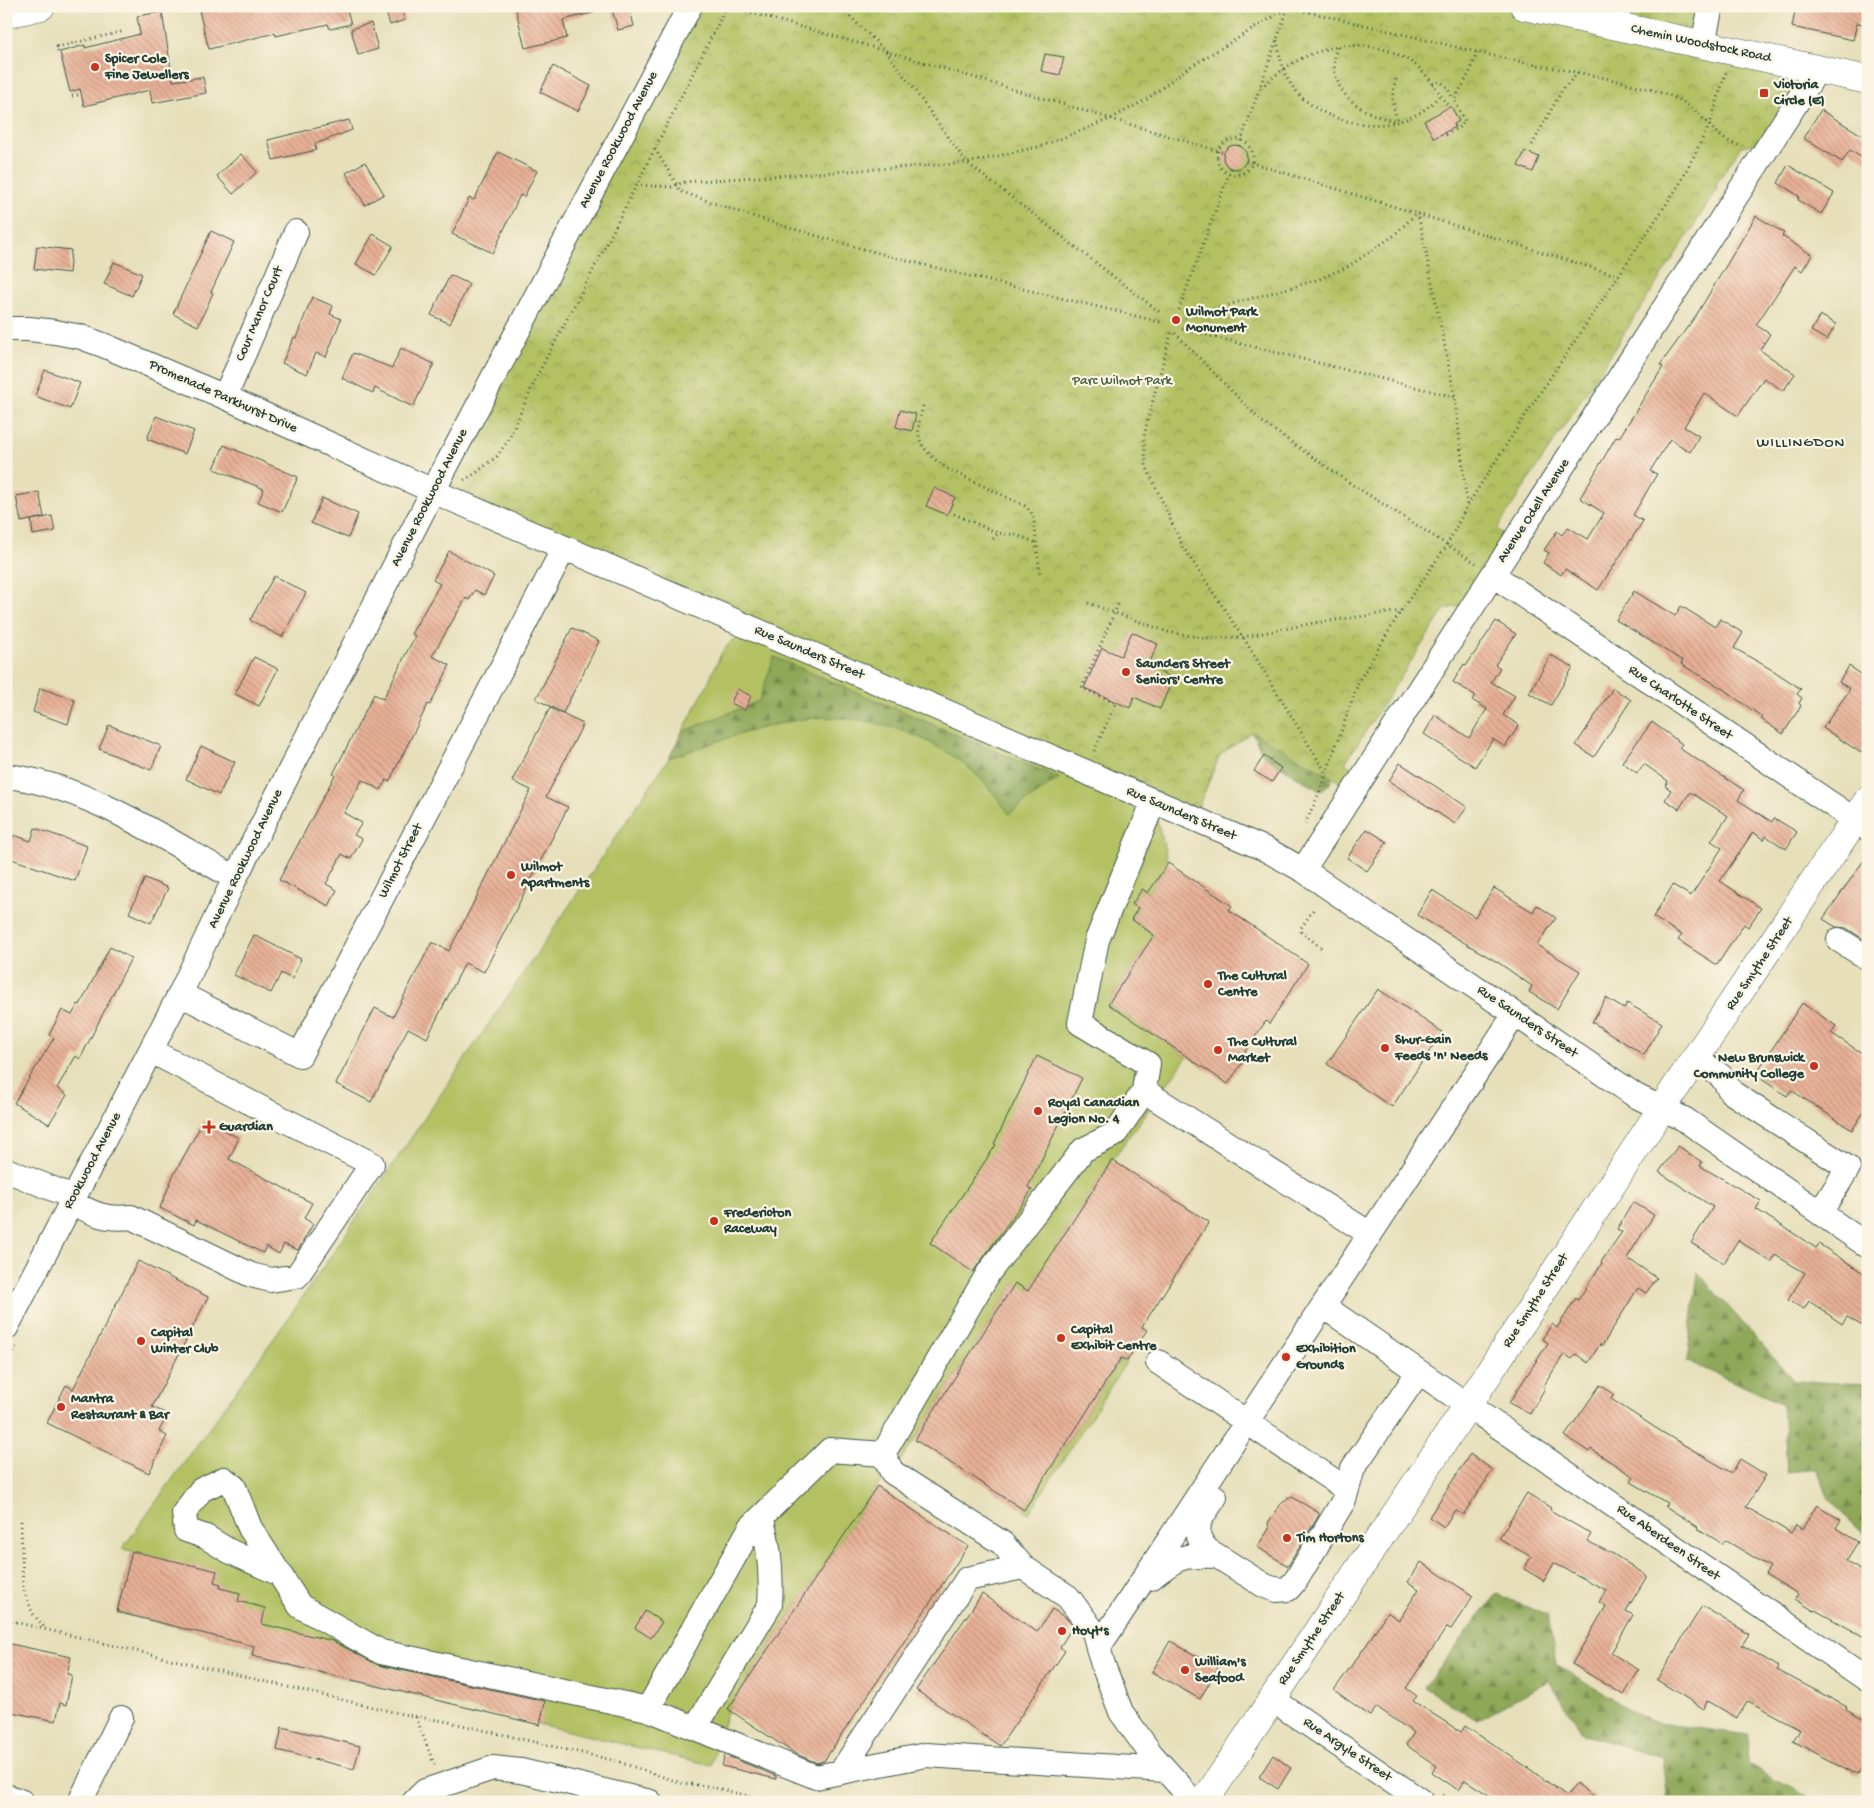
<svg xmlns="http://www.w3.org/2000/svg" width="1874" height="1808" font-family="'Gochi Hand',sans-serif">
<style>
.green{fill:#b3c163;stroke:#697f4c}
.forest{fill:url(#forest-firs);stroke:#567246}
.park{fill:url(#park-crowns);stroke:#697f4c}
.building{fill:url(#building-back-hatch)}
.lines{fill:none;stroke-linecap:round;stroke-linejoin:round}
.minor-casing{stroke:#3d5548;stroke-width:26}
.major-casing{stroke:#3d5548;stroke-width:29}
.path{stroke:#3d5548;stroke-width:3;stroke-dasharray:1 4;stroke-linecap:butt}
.minor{stroke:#fff;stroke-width:24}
.major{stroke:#fff;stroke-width:28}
.poi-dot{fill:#c8321e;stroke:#fcf5e5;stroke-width:2}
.labels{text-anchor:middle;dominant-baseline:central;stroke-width:4.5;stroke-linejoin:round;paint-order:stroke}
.street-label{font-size:14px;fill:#1f3d34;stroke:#fcf5e5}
.poi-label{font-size:14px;font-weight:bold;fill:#1f3d34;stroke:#fcf5e5;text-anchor:start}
.park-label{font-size:14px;fill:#445e40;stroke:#fcf5e5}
.neighbourhood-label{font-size:15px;letter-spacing:1px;fill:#1f3d34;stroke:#fcf5e5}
</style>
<defs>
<pattern id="forest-firs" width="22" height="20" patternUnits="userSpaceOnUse" patternTransform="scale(1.25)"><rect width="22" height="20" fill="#8ea759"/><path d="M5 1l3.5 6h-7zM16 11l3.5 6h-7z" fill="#73894a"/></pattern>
<pattern id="park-crowns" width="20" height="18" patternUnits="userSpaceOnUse" patternTransform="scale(1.25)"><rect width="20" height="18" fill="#b3c163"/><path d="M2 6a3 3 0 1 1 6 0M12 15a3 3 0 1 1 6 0" fill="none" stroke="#919e52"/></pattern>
<pattern id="building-back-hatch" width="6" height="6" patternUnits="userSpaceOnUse" patternTransform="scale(1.25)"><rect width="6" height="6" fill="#e9b197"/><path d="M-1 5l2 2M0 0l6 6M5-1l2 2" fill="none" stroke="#bc917c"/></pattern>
</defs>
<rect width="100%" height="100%" fill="#fcf5e5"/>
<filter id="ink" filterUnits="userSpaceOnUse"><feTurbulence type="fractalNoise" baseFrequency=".02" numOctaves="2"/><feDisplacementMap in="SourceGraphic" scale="10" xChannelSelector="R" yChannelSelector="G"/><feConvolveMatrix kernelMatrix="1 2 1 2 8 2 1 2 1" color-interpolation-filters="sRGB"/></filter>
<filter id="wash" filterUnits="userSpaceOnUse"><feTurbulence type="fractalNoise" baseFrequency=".0096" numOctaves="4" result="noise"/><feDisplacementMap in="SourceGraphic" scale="20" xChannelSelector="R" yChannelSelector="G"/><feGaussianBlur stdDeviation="1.12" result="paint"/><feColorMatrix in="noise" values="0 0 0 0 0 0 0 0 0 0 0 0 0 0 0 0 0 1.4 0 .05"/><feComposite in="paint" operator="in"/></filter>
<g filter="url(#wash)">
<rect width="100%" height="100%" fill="#e6dfba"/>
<path class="green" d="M745,626L1153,803L1168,863L1148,893L1142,889L1132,903L1138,908L1131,919L1154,935L1108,1004L1187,1057L1112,1160L1028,1291L1015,1283L915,1440L892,1472L877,1486L728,1709L711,1765L252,1656L254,1646L117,1612L132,1551L122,1549L285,1323L565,912L669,758L706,687L722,652Z
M1121,1358L1127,1361L1029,1513L1024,1510Z"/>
<path class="forest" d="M774,657L1059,778L1009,814C994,793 978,773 957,759C915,729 855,712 804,719C757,726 714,743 669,758L682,732L759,701Z
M1252,732L1334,765L1331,783L1320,791L1264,756Z
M1698,1272L1794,1381L1868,1384V1537L1828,1499L1817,1469L1787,1472L1783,1404L1687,1361Z
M1497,1594L1548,1616L1556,1664L1650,1722L1749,1735L1748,1764L1808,1796L1793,1802H1668L1663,1757L1584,1735L1549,1681L1477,1720L1424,1687Z"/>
<path class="park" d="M690,6H1711L1703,44L1818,69L1773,140L1741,146L1715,186L1718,187L1692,229L1497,529L1508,538L1464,605L1445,609L1345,763L1365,776L1354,792L1326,773L1252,732L1220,755L1193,819L433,491Z"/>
<g id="blocks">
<path class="building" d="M220,6H346L351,24L330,29L328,24L276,36L275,33L209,49L199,11Z
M384,6H401L405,20L390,25Z
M515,6H594L595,12L563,20L567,38L525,48Z
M611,6H629L634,26L618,30Z
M1796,6H1868V25L1857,23L1853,40L1792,27Z
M162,12L173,81L203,77L206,93L152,103L150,90L84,106L80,89L70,92L60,52L85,45V48L140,34L137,16Z
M371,23L378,49L358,55L351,29Z
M1045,54L1064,57L1060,75L1041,71Z
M553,66L591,86L578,111L540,92Z
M1451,106L1459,121L1454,124L1455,127L1434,138L1424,121Z
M1821,110L1868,139V162L1850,150L1842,162L1803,138Z
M349,120L352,130L315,144L316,150L273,160L268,140Z
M1223 157a12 12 0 1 1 24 0a12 12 0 1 1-24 0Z
M1525,151L1539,157L1533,172L1518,166Z
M498,152L537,171L524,197L520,195L493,253L452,234L469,198L474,200Z
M241,154L257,172L233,194L217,176Z
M365,162L384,194L365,205L346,173Z
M1788,165L1834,193L1821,214L1798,200L1799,196L1778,183Z
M1756,216L1784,233L1782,236L1812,255L1802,271L1795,266L1756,325L1770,334L1760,350L1795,374L1783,391L1764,378L1738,416L1704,393L1684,427L1699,436L1690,452L1670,439L1650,471L1657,474L1633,515L1643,521L1598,590L1565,569L1561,575L1543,563L1549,553L1544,550L1557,531L1562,535L1568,527L1588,539L1604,513L1580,498L1616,437L1619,438L1663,367L1660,365L1697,314Z
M211,231L234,242L211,292L213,293L198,326L173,314Z
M373,234L393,246L376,275L356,264Z
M37,246L71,250L69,273L34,269Z
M114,262L142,274L132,296L104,284Z
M450,275L469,284L450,324L431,315Z
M312,297L333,306L330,314L341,319L326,357L316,353L307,374L282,363L294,337L296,338Z
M1820,315L1836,324L1827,340L1811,331Z
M401,348L434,364L413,407L375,388L373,393L342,378L353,353L392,368Z
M45,370L80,383L70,409L35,396Z
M900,410L916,414L912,431L896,427Z
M156,416L194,431L185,454L147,439Z
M224,445L298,477L282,512L258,502L264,489L214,469Z
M934,488L955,497L947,515L926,506Z
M39,492L44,517L21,522L16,496Z
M322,498L358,514L348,538L311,523Z
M52,516L55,531L33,535L31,520Z
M449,551L494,576L484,595L475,590L469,600L466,598L432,656L450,665L430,705L428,704L389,782L386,780L381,790L362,780L344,813L362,823L354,835L362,839L351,859L342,854L326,884L337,890L329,906L279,880L335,775L333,774L374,694L383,699L415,636L411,634L440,584L433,580Z
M274,576L306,593L282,637L250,620Z
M1634,591L1675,616L1681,606L1715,627L1720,619L1743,633L1734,648L1774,671L1801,689L1797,694L1802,698L1799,703L1801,706L1783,734L1761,719L1762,717L1720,687L1681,664L1683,661L1616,620Z
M1496,621L1516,634L1495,665L1500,668L1491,682L1515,696L1503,715L1519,725L1505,747L1493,739L1475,767L1424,734L1435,715L1469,738L1487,709L1472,700L1475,695L1453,682L1464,664L1466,666Z
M572,628L599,641L563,713L536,699Z
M1132,632L1158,644L1148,666L1173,678L1160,709L1134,697L1130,708L1084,688L1102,648L1121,656Z
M1551,655L1573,667L1551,705L1529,693Z
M254,657L278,669L259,706L235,694Z
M1868,665V743L1861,753L1823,728L1850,689L1839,682L1849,666L1861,674Z
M40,688L75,700L68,724L33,712Z
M1613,688L1631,700L1594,757L1576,745Z
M737,689L751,696L745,710L731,703Z
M550,708L583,724L546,797L568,807L484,972L465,963L427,1038L408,1028L371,1102L336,1084L375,1008L393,1017L432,942L449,951L531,790L512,781Z
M1652,722L1682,744L1679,748L1744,790L1738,800L1772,822L1774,818L1797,832L1786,849L1766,836L1764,840L1753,832L1720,881L1761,908L1748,927L1744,924L1717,965L1678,940L1682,935L1653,917L1673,885L1691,896L1722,848L1711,841L1728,816L1690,792L1679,809L1665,800L1671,790L1665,786L1668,781L1644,764L1637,773L1622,762Z
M109,725L161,746L151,770L99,749Z
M201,746L235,762L219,795L186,779Z
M1264,756L1281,768L1272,782L1254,771Z
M1400,763L1467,807L1455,824L1389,781Z
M35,828L87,846L75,881L6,857L14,835L31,841Z
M1367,829L1387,842L1367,871L1347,858Z
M1868,854V936L1865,940L1846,928L1836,927L1823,919Z
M1168,863L1232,906L1229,910L1308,964L1269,1024L1266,1021L1244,1053L1247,1056L1228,1084L1108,1004L1154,935L1131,919L1138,908L1132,904L1142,889L1148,893Z
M145,878L168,888L151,923L129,913Z
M1494,888L1533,912L1537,905L1556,918L1537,945L1580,971L1557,1009L1529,992L1532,986L1499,963L1417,915L1432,890L1475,917Z
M254,935L301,959L292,979L281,973L271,993L234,975Z
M110,947L131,958L80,1059L76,1056L57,1088L67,1095L49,1124L14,1103L54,1038L49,1035L62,1010L72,1015L78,1004L80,1005Z
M1378,989L1442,1032L1392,1107L1327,1064Z
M1606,998L1624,1009L1627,1003L1662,1023L1644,1055L1592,1022Z
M1802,1003L1836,1026L1831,1033L1868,1057V1106L1852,1130L1791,1090L1787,1096L1755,1075Z
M1037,1056L1082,1078L1028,1187L1032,1190L973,1272L930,1243L996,1145L994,1144Z
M204,1120L239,1138L229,1159L312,1203L304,1218L313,1224L298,1250L284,1244L279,1254L266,1246L263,1253L196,1220L194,1225L160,1208L173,1176Z
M1678,1146L1702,1162L1700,1166L1761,1201L1756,1209L1816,1248L1819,1244L1868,1276V1329L1847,1317L1842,1324L1809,1301L1804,1309L1788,1300L1805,1273L1775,1255L1771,1262L1738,1240L1724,1263L1691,1243L1713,1207L1659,1172Z
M1112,1160L1209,1222L1142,1327L1147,1330L1137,1345L1127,1361L1121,1358L1024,1510L915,1440L1015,1283L1028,1291Z
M1633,1202L1654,1215L1627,1258L1657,1278L1646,1293L1638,1288L1602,1346L1600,1344L1588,1363L1576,1354L1572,1359L1564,1354L1543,1387L1545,1388L1530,1414L1509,1403L1548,1343L1542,1339L1552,1324L1557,1328L1576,1298L1578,1300L1602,1263L1601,1262L1622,1232L1617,1229Z
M138,1261L208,1297L152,1407L168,1414L159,1431L167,1436L149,1473L47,1423L66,1385L73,1389Z
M1600,1385L1614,1394L1611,1399L1662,1432L1732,1473L1740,1459L1766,1475L1746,1507L1791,1533L1796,1525L1802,1529L1817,1505L1841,1520L1836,1528L1858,1542L1846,1561L1868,1573V1639L1815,1610L1814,1611L1795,1599L1798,1594L1765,1574L1770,1567L1725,1540L1723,1544L1697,1528L1698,1527L1665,1506L1667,1503L1631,1482L1634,1477L1591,1449L1589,1452L1565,1436Z
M1470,1454L1493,1470L1463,1515L1455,1510L1444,1527L1429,1517Z
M877,1486L968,1546L824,1761L817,1763L794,1753L728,1709Z
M1527,1493L1551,1508L1550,1510L1591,1534L1587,1541L1615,1555L1647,1576L1626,1611L1633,1615L1611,1653L1639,1670L1624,1695L1572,1664L1606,1606L1599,1602L1606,1590L1554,1563L1544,1581L1524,1569L1531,1557L1499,1538Z
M1292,1497L1319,1513V1515L1288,1566L1257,1547L1269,1529L1268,1523L1283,1501Z
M132,1551L217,1571L214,1582L221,1584L220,1588L240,1593L238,1601L265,1608L262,1624L333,1641L378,1665L545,1701L540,1725L252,1656L254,1646L117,1612Z
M1421,1562L1473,1596L1451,1629L1447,1627L1406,1688L1417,1696L1413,1701L1461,1732L1465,1726L1524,1765L1567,1796L1576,1783L1602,1802H1500L1465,1780L1458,1790L1432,1772L1437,1766L1406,1745L1414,1733L1377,1707L1370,1716L1334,1690L1367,1644L1387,1612L1399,1620L1419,1589L1408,1582Z
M982,1594L1037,1632L1052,1609L1066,1618L1073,1626L1060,1647L1065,1651L1000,1746L916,1690Z
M1702,1606L1749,1634L1742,1645L1779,1667L1777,1670L1847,1707L1846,1709L1868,1721V1758L1858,1775L1793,1741L1800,1729L1748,1701L1737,1718L1708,1701L1704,1709L1657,1680Z
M645,1611L662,1622L651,1638L635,1628Z
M1170,1641L1218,1668L1200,1699L1152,1672Z
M6,1643L71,1657L67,1674L72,1675L66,1705L60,1703L56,1721L6,1711Z
M282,1727L360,1746L354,1769L277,1750Z
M725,1755L776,1776V1779L722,1766Z
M1273,1755L1291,1768L1278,1789L1259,1777Z"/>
</g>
</g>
<g filter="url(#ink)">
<use href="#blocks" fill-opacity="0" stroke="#3d5548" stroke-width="1"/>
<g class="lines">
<g class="minor-casing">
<path id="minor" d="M1703,44L1711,6
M6,329H29L55,332L81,337L103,345L225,397L451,499L1265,849L1303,870L1636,1096L1684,1119L1868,1246
M225,397L296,232
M1493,575L1868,829
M6,776C84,784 168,841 235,878
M1303,870L1818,69
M1839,940L1868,958
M180,994L300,1055L564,548
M1696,1058L1722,1077L1731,1092L1848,1168L1820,1213
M1144,1091L1148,1064L1080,1023L1097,940L1153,803
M6,1170L73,1197
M71,1202C94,1214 105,1220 131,1217L251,1275L271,1280L297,1276L372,1164L259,1107L151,1051
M1323,1306L1868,1680
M6,1328L180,994L235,878L433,491L690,6
M1158,1362L1346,1489
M883,1454L830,1450L751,1527L648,1709L816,1777L926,1755L1165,1770
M883,1454L989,1272L1083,1150L1115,1134L1144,1091L1370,1234
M883,1454L892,1472L1002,1543L1023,1567L1068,1597L1094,1632L1103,1665L1121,1712L1151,1754L1180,1786L1191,1802
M1215,1497L1199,1521L1198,1537L1206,1549L1265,1586L1277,1590L1288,1589L1296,1580L1344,1500L1353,1468L1418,1373
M280,1574L229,1551L206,1537L186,1530L184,1513L201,1490L224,1479L234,1487L250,1528L300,1606L381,1652L648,1709
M1151,1578C1178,1556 1182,1555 1217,1556
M1098,1648L1515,1014
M1272,1699L1422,1802
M695,1728L770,1605C772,1574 770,1546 761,1518
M841,1772L967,1579L1023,1567
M6,1796L22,1802
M80,1802L121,1718
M414,1802L425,1791L493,1768L521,1771L650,1802"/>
</g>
<g class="major-casing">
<path id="major" d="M1524,6L1868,80
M6,14L41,6
M1204,1802L1468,1405L1662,1108L1868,800"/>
</g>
<path class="path" d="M727,6L886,51L1225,153
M839,6L886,51L967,163L1162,314
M1280,6C1359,22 1438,44 1517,61C1567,71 1617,78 1665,94C1674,97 1685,102 1692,108C1708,121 1721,144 1743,146
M1277,40C1280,58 1283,75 1295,90C1328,130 1407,140 1440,94
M1337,47C1324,89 1359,114 1395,121
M58,52L57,47L125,31
M1396,79C1391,94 1392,107 1398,121
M1433,84L1441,82L1447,87L1453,99
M1261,88C1272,78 1282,69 1295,62C1333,40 1384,38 1419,68C1431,79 1440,94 1449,108
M72,96L81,94
M1443,133L1444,136L1461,126L1465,121L1454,100L1469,74L1478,51
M1217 157a18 18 0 1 1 36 0a18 18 0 1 1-36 0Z
M1532,145L1562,90L1578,73
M1239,146L1288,8
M655,149L677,185L683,182L967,163L1042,146L1110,119L1147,99L1188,68L1288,8
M1246,161L1619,276
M636,185L671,187L677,185L680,191C836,249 999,282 1160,322
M1418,213L1455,397L1467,505
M1179,310L1231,168
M1185,317L1317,280L1349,266L1393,236L1417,213
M1182,329L1455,397
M1171,333L1147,422L1144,437L1146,466L1183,547L1243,637L1326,773
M1175,333L1262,422L1353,485L1476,563
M923,406C913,439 919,447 946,468L1025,506L1031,512L1034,520L1040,575
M464,480L476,473L497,456L508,441L538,374L600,257L727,6
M954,514L998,533
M993,539L998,533L1016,535L1037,543
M1088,603L1168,632L1204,638L1243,637L1314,623L1401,611
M1094,751L1116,703L1082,688L1119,602
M1305,824L1320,791L1359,681L1401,611L1447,545L1467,506L1528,411L1679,185L1710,124L1726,72
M1313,910L1301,928V932L1323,949
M6,1365L16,1347
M21,1521L23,1588L33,1614L46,1629
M6,1620L402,1714L449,1722L616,1761L681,1783L707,1786L773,1802
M416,1717L435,1767
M1442,1795L1452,1802"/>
<use href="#minor" class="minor"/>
<use href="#major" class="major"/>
</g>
</g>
<g class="poi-dot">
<circle cx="95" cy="67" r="5"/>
<rect x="1759" y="88" width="10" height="10" rx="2.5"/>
<circle cx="1176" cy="320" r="5"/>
<circle cx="1126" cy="672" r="5"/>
<circle cx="511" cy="875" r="5"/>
<circle cx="1208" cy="984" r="5"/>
<circle cx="1385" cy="1048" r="5"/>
<circle cx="1218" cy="1050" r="5"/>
<circle cx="1814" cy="1066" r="5"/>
<circle cx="1038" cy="1111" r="5"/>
<path d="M206.5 1119.5h5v5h5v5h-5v5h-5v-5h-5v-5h5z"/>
<circle cx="714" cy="1221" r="5"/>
<circle cx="1061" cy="1338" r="5"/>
<circle cx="141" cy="1341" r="5"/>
<circle cx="1286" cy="1357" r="5"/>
<circle cx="61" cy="1407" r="5"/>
<circle cx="1287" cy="1538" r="5"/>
<circle cx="1062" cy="1631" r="5"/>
<circle cx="1185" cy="1670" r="5"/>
</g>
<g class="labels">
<g class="street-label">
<text transform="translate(1701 44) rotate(12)">Chemin Woodstock Road</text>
<text transform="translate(619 140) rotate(-62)">Avenue Rookwood Avenue</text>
<text transform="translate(260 314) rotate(-67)">Cour Manor Court</text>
<text transform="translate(223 397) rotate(24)">Promenade Parkhurst Drive</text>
<text transform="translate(430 498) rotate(-63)">Avenue Rookwood Avenue</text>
<text transform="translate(1534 511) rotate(-57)">Avenue Odell Avenue</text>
<text transform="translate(809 653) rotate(23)">Rue Saunders Street</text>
<text transform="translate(1680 703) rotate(34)">Rue Charlotte Street</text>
<text transform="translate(1181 814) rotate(23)">Rue Saunders Street</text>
<text transform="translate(246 859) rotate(-64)">Avenue Rookwood Avenue</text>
<text transform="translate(401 861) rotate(-63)">Wilmot Street</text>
<text transform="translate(1760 964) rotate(-56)">Rue Smythe Street</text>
<text transform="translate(1527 1022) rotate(34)">Rue Saunders Street</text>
<text transform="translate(93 1161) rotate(-62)">Rookwood Avenue</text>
<text transform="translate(1536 1301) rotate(-57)">Rue Smythe Street</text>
<text transform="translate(1668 1543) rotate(35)">Rue Aberdeen Street</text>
<text transform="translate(1312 1639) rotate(-56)">Rue Smythe Street</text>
<text transform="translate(1347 1750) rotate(34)">Rue Argyle Street</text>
</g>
<g class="poi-label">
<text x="105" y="59">Spicer Cole<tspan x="105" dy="16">Fine Jewellers</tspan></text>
<text x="1774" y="85">Victoria<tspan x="1774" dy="16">Circle (E)</tspan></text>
<text x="1186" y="312">Wilmot Park<tspan x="1186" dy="16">Monument</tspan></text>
<text x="1136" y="664">Saunders Street<tspan x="1136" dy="16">Seniors' Centre</tspan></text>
<text x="521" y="867">Wilmot<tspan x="521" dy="16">Apartments</tspan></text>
<text x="1218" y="976">The Cultural<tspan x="1218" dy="16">Centre</tspan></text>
<text x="1395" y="1040">Shur-Gain<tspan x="1395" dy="16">Feeds 'n' Needs</tspan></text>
<text x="1228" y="1042">The Cultural<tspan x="1228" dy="16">Market</tspan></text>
<text x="1804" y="1058" text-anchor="end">New Brunswick<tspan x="1804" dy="16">Community College</tspan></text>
<text x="1048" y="1103">Royal Canadian<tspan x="1048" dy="16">Legion No. 4</tspan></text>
<text x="219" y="1127">Guardian</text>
<text x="724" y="1213">Fredericton<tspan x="724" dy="16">Raceway</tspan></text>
<text x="1071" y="1330">Capital<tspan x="1071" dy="16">Exhibit Centre</tspan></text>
<text x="151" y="1333">Capital<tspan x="151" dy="16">Winter Club</tspan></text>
<text x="1296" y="1349">Exhibition<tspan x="1296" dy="16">Grounds</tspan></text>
<text x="71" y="1399">Mantra<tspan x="71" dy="16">Restaurant &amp; Bar</tspan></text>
<text x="1297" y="1538">Tim Hortons</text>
<text x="1072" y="1631">Hoyt's</text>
<text x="1195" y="1662">William's<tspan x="1195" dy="16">Seafood</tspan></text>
</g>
<g class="park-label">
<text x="1122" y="381">Parc Wilmot Park</text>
</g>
<g class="neighbourhood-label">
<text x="1801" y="443">WILLINGDON</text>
</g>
</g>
<rect width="1874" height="1808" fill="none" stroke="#fcf5e5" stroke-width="25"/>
</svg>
